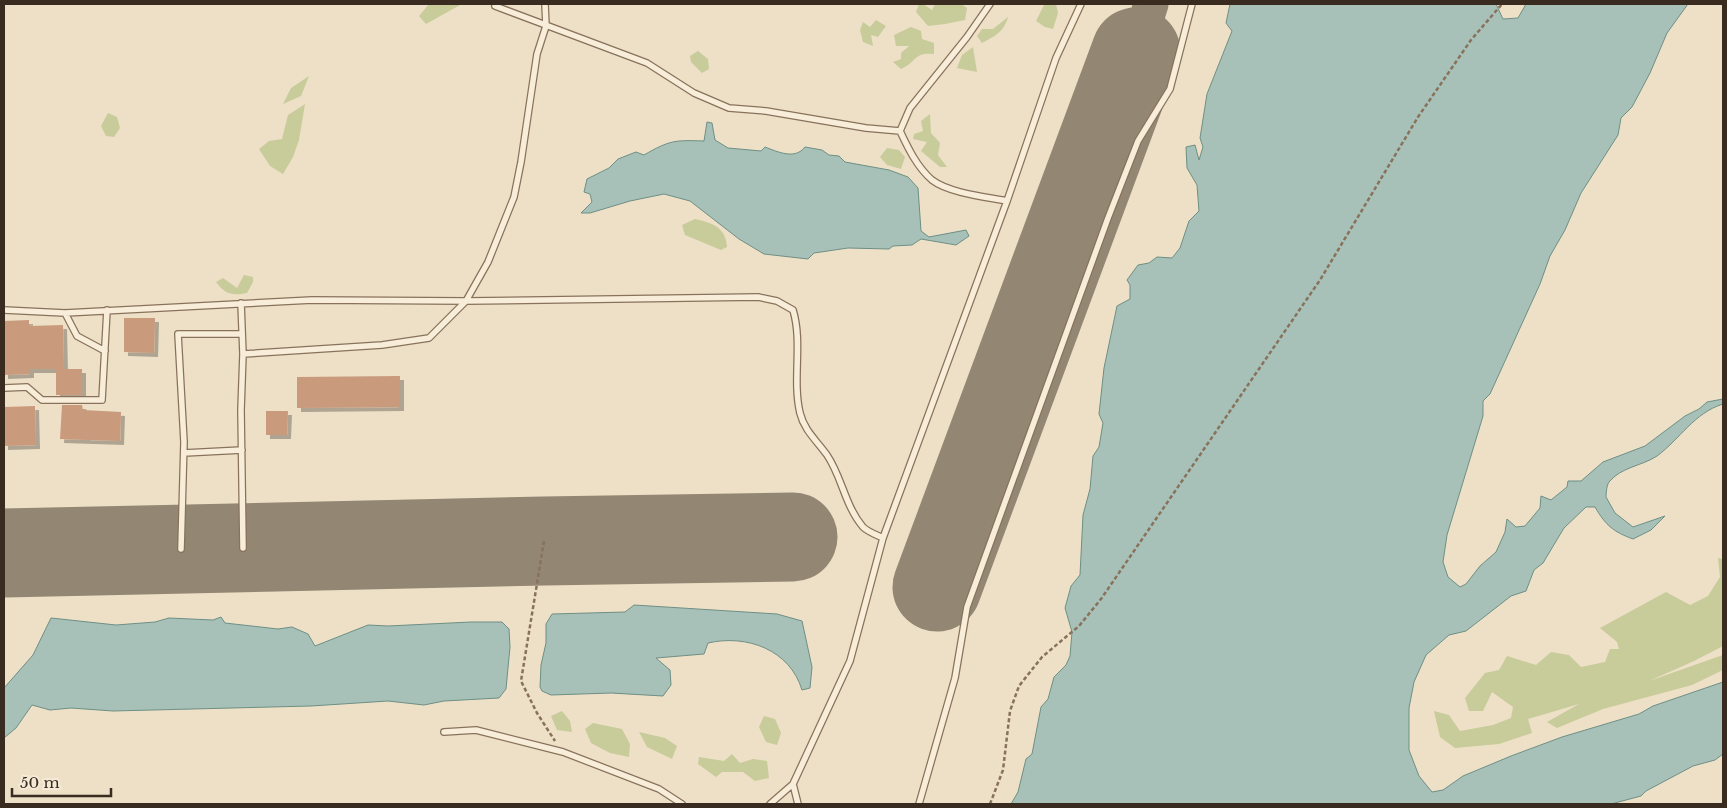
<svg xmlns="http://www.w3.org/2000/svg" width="1727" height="808" font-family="'Libre Baskerville',serif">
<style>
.green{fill:#c8cb9a}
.water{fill:#a7c1b8;stroke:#6e8f85}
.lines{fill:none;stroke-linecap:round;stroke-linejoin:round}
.taxiway{stroke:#938673;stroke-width:35}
.runway{stroke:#938673;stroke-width:89}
.building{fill:#ca9a7d;filter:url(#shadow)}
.lane-casing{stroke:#88725c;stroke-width:8}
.path{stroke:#88725c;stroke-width:2.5;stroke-dasharray:4 2.5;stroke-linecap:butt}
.lane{stroke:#f8edd9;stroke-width:5.5}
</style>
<defs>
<filter id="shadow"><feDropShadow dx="4" dy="4" stdDeviation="0" flood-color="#0004"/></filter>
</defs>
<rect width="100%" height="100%" fill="#ede0c6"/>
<path class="green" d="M429,4H462L426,24L419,16Z
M919,4H923L932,10L935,4H961L967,8L965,20L945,24L928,26L916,12Z
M1043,4H1056L1058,13L1053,29L1045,27L1036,21L1044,5Z
M1008,17C1004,32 995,36 982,43L977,36L982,29H993Z
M876,20L886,26L878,37L871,35L873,46L863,42L860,30L863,22L870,27Z
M911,27L921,31L922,39L934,43V54C913,52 917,62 901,69L893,62L901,59V53L909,46H896L894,35Z
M973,47L977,72L957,68L962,55Z
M698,51L708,59L709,69L702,73L691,62L690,56Z
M309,76L301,96L283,104L291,88Z
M305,104L299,140L293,157L283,174L270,166L259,149L269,141L282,139L288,115Z
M108,113L117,117L120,128L114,137L106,136L101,126Z
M930,114L931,133L940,143L938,155L947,167H940L921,151L927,142L913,139L914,134L923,131L921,121Z
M887,148L899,150L905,157L901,169L887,165L880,157Z
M695,219C712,223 726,227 727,247L721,250L685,235L682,225Z
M244,275L253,277V282L247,293C232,296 225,294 216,282L223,278L237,288Z
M1718,558L1723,559V646L1694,661L1649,681L1723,655V670L1692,685L1603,709L1557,728L1547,722L1579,704L1528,719L1532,733L1499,744L1455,748L1440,737L1434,711L1449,715L1460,731L1493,725L1511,718L1513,707L1492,692L1483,711H1469L1465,698L1485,673L1499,670L1507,656L1536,665L1551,652L1569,655L1581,667L1605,662L1610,649H1619L1617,642L1600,628L1666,592L1690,605L1708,596L1720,577Z
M562,711L570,721L572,732L557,730L551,716Z
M764,716L775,719L781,733L777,745L766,742L759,727Z
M593,723L622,729L630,744L629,757L610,753L591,743L585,729Z
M639,732L665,738L677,746L672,759L647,747Z
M732,754L740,763L753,759L767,761L769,778L755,781L743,772H722L716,777L698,764L699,757L724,761Z"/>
<path class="water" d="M1230,4H1496L1503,19L1518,18L1526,4H1688L1667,33L1650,73L1632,107L1621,118L1618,135L1581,193L1565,230L1550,256L1540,284L1490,394L1483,401V416L1447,535L1443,562L1448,577L1460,587L1466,584L1480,566L1496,552L1505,532L1507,519L1516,527L1525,526L1540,508L1541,496L1551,500L1567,487L1568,481H1581L1603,462L1645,446L1685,416L1699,409L1707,402L1723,399V404C1694,413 1680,439 1657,456C1642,466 1621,467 1609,482C1607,485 1606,492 1606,497L1615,513L1633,527L1665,516L1651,530L1633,539C1614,532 1606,526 1595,507H1586L1564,528L1543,563L1534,570L1526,591L1511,596L1466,631L1449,635L1426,655L1414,682L1409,708V750L1419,776L1432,792L1443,790L1463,776L1511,756L1562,737L1639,714L1653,706L1723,682V754L1715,760L1693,766L1646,791L1641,796L1611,804H1011L1018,792L1026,759L1032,754L1041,707L1048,699L1054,677L1066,665L1070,656L1072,632L1065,608L1071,586L1080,575L1083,515L1090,489L1093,456L1099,447L1103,423L1099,414L1104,368L1117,306L1130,299V285L1127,280L1138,265L1149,263L1157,257L1172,258L1180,248L1189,221L1199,211L1197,185L1187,168L1186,147L1195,145L1199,160L1203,147L1200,138L1207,94L1232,31L1226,23Z
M707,122L712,123L715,140L728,148L761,151L765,147C778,152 795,160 805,147L822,150L829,155L839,156L845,162L889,170L908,177L918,188L921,231L929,237L966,230L969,236L956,245L921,239L912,245L893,246L889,249L848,248L814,253L808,259L764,254L739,239L690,201L664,194L630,201L590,213H581L592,202L590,194L584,192L587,179L609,168L618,159L636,152L644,155C670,140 675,140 704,141Z
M634,605L777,614L802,621L812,667L810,688L802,690C790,650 747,634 708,643L704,654L656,658L670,670L671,685L663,696L611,693L551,695L542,691L540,687L541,665L546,643V624L552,614L625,612Z
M221,617L225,623L278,629L292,627L308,634L315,646L368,625L388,626L471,622H502L509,629L510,647L506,689L499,698L444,701L424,705L388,701L311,706L113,711L71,708L50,710L32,705L16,728L4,738V688L33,655L51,618L116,625L155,622L169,618L213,620Z"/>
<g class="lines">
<path class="taxiway" d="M1136,52L1151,4"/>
<path class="runway" d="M4,553L544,541L793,537
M937,587L1136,52"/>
</g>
<path class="building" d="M124,318H155L154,353L124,352Z
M29,320V326L63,325L64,369H82V395H56V369H30V374L4,375V321Z
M400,376V407L297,408V377Z
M62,405H82L83,410L121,412L120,441L60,439Z
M35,406L36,445L4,446V407Z
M266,411H288L287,435H266Z"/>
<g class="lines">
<g class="lane-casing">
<path id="lane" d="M990,4L967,37L910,108L900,131C908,148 917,167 932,180C949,193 986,197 1007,201
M495,6L647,63L694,93L729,108L766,111L866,128L900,131
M241,303L243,354L241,410L243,548
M4,310L65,313L312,300L466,301L758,297L777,301L793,310C803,343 792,379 800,413C804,430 817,441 827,455C842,477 845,506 863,527C868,532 877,535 883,538
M65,313L77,336L105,351
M243,354L382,345L429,338L466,301L488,262L514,197L521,162L537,54L546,26L545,4
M4,388L27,387L42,400H102L107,310
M184,453L242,450
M181,549L184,442L178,334H242
M444,732L476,730L563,752L659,789L682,804
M770,804L793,784
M798,804L793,784L850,661L883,538L1007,201L1056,58L1081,4
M919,804L955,678L967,607L1108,218L1138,141L1170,89L1192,4"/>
</g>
<path class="path" d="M544,541L521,681L537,713L555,741
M990,804L1003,770L1010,711L1019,686L1042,657L1079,626L1101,599L1320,280L1418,117L1471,40L1502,4"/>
<use href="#lane" class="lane"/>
</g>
<rect width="1727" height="808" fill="none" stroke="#392b20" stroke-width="10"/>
<path d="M12 788v8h99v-8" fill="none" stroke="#392b20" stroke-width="2.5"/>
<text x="20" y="788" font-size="15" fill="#392b20" stroke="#f5ead5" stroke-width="4" paint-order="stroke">50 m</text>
</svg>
